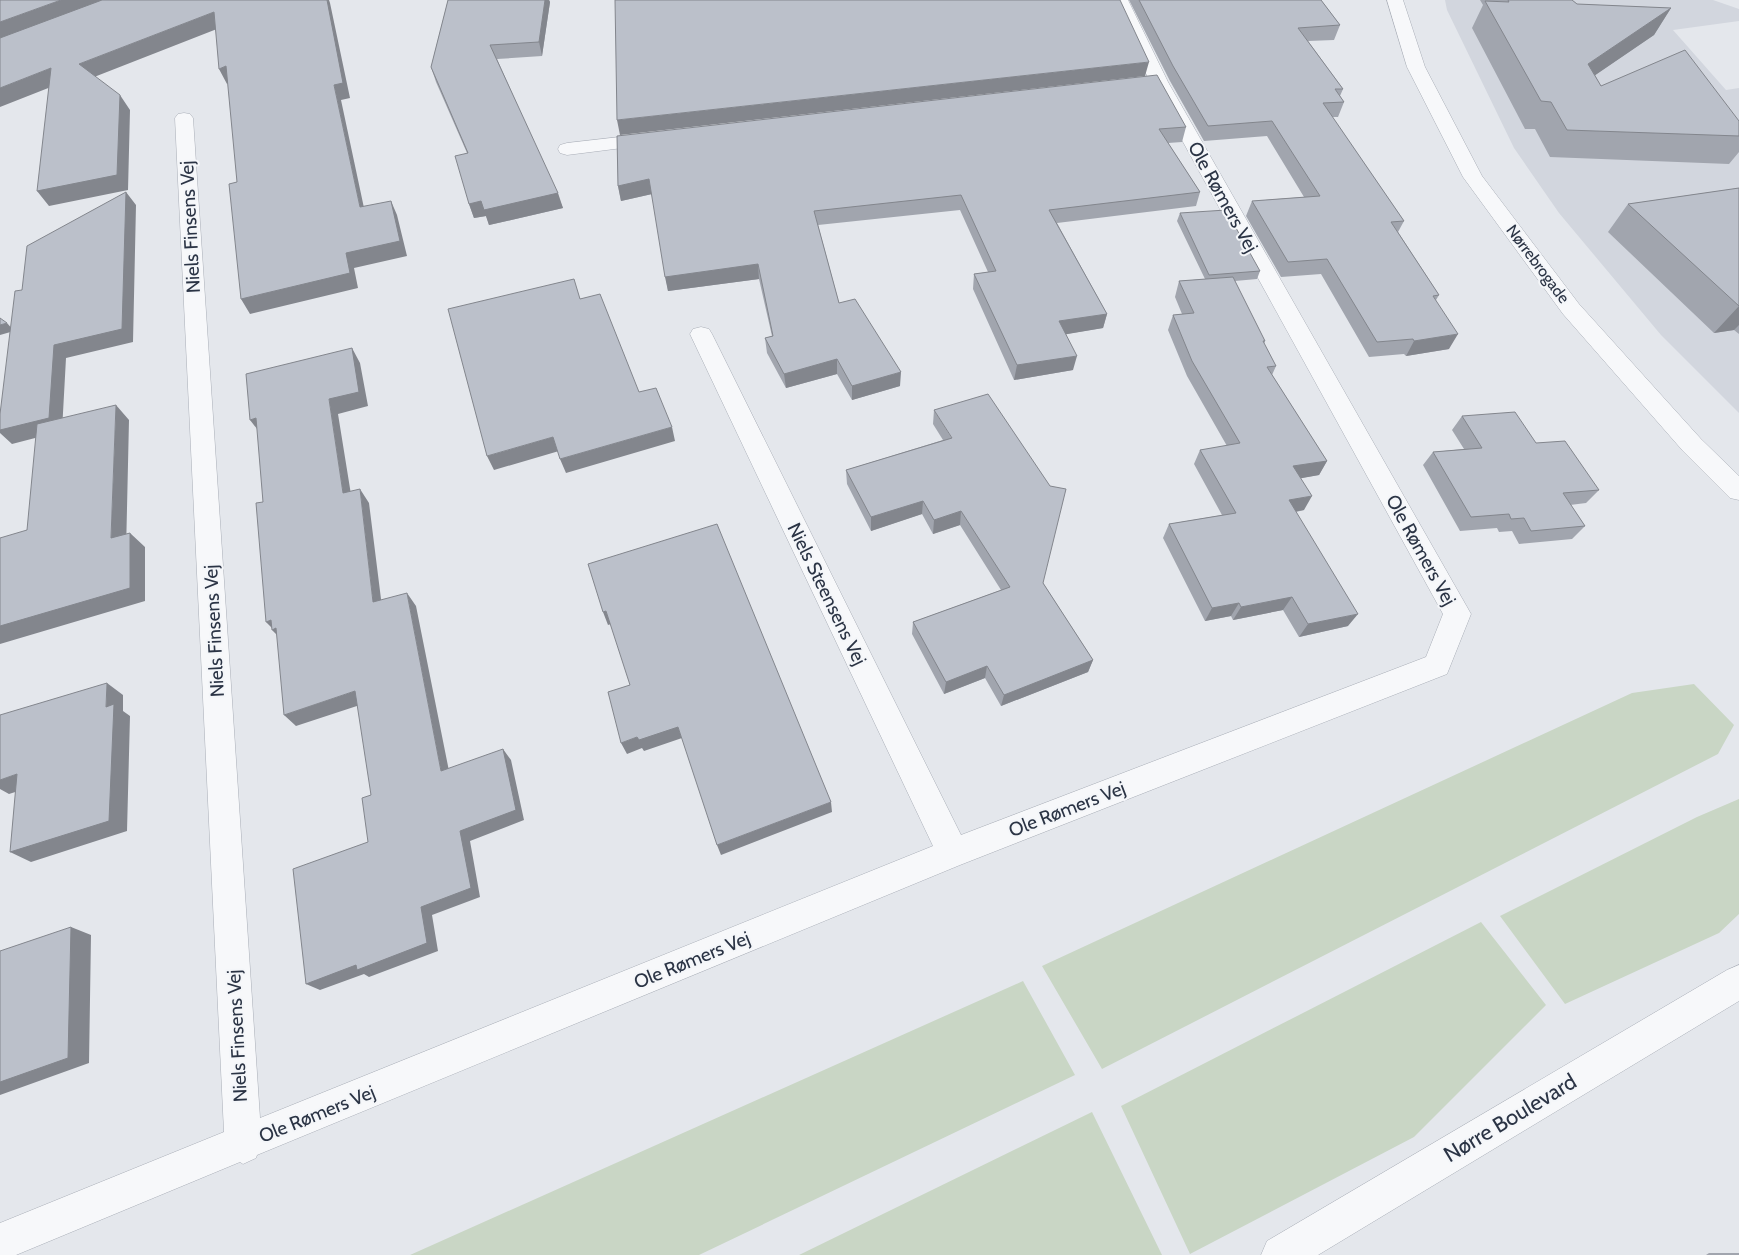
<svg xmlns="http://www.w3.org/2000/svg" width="1739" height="1255" font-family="Cabin,sans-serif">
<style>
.built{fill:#d2d6de}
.green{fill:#c9d6c5}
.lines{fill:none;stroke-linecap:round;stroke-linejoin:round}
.minor-casing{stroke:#a9aeb7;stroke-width:1}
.minor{fill:#f7f8fa;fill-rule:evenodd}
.wall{fill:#a1a5ae}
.shaded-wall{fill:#83868d}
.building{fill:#bbc0ca;stroke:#83868d}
.labels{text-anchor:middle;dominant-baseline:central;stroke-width:4;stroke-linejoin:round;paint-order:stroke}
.far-street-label{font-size:16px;fill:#2b3445;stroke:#f4f6f9}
.street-label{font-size:19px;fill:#2b3445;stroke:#f4f6f9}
.near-street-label{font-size:22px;fill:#2b3445;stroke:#f4f6f9}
</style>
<rect width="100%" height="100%" fill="#e4e7ec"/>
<path class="built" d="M1445,0H1713L1739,9V21L1673,30L1726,90L1739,88V413L1661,335L1559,213L1514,148L1447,10Z"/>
<path class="green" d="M1694,684L1734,725L1718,754L1102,1069L1042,966L1632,693Z
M1739,799V914L1719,933L1565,1004L1500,916L1697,817Z
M1481,922L1546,1005L1414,1137L1190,1254L1121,1106Z
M1023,981L1075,1075L699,1255H410Z
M1092,1112L1162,1255H799Z"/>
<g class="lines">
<g class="minor-casing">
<path id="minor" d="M1112,0H1128L1168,82L1471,614L1447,674L960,865L257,1155L256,1158L243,1164L240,1162L16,1255H0V1223L224,1132L175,118L178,114L184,113L190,114L193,118L260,1118L933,846L690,334L693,329L701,327L709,329L712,334L961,835L1426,657L1443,614L1150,82Z
M1387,0H1403L1425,67L1482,176L1579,304L1701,439L1739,476V500L1730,498L1683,451L1563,314L1463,177L1407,67Z
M655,133L662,135L664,139L662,143L567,155L560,153L558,149L560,145L567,143Z
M1739,965V1001L1318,1255H1261L1267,1241L1727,970Z"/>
</g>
<use href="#minor" class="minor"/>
</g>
<path class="wall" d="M448,0H549L550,2L542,56L497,59L563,208L489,225L486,216L474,218L469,204L467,153L436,82L431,67Z
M1129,0H1321L1340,25L1334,40L1308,41L1343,89L1340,96L1344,102L1338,117H1332L1404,221L1398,232L1439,295L1436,300L1449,349L1406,356L1404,354L1369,357L1321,274L1281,277L1246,216L1252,201L1304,197L1267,136L1204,141L1170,81Z
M1480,0H1572L1577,4L1671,8L1654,35L1595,75L1601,86L1739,121V152L1729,164L1550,157L1535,129H1525L1472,28L1483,5Z
M1186,127L1182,142L1168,143L1200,192L1196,206L1057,223L1107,314L1103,328L1066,334L1073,370L1014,380L973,289L974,274L988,272L960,210L818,225L839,303L900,386L852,400L837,374L786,388L767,353L765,338L772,336L759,279L668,291L652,194L621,201L618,186L617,136Z
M1739,188V334L1734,330L1714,333L1608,232L1628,204Z
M1180,213L1260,271L1257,279L1235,281L1265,341L1264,344L1276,366L1272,375L1327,461L1319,475L1301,478L1304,510L1296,512L1348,626L1299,637L1283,610L1233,620L1231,616L1205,621L1163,538L1169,524L1222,515L1194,464L1200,450L1227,446L1187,376L1168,330L1173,315L1182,314L1175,297L1179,281L1205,279L1177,221Z
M934,410L1043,583L1093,660L1088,672L1001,706L985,678L944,694L912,634L913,622L1001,590L960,525L933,534L922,514L871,531L847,484L846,470L943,440L933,424Z
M1462,416L1536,443L1599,490L1586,503L1570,505L1585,526L1572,539L1519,544L1512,531L1499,532L1497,528L1460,531L1423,465L1433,452L1464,449L1452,430Z
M1709,1253H1739V1255H1706Z"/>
<path class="shaded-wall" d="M61,0H110L0,40V22Z
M327,0H329L330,3L350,98L341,100L367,222L360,207L334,85Z
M545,0H549L550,2L542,56L539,42Z
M1671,8L1654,35L1572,91L1588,64Z
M214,12L222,27L89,79L79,64Z
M1149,62L1145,76L620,135L617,120Z
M226,66L234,81L227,84L219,69Z
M51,68L61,83L0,107V88Z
M120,95L130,110L128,190L49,206L37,191Z
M649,179L652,194L621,201L618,186Z
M126,192L136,205L133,342L66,358L62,431L12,444L0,433V430L54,345Z
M558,193L563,208L489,225L486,216L474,218L469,204L481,201Z
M391,201L397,215L407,256L354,268L358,288L250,314L241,299L346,253Z
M758,264L759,279L668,291L665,277Z
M1739,306V325L1734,330L1714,333Z
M1107,314L1103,328L1056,336L1059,321Z
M7,323L14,331L0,335V325Z
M1458,334L1449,349L1406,356L1414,341Z
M352,348L360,363L368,406L338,414L353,507L343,493L329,399Z
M1077,356L1073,370L1014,380L1017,365Z
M837,359V374L786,388L784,374Z
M901,372L900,386L852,400V386Z
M116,405L129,420L126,552L111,538Z
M256,418L261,434L250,420Z
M672,427L675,441L566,473L560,459Z
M553,437L559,451L494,470L487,456Z
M1327,461L1319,475L1286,481L1293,466Z
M360,489L369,503L383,615L373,602Z
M1312,496L1304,510L1281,514L1289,500Z
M923,501L922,514L871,531V517Z
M961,511L960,525L933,534L934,520Z
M130,533L145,547V601L0,644V626Z
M407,593L416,606L451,781L441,771Z
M1292,597L1283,610L1233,620L1241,607Z
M1239,603L1231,616L1205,621L1212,608Z
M606,611L611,624L608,625L603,612Z
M1358,614L1348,626L1299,637L1308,624Z
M271,620L284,642L272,630L273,629L266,622Z
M1093,660L1088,672L1001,706L1004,695Z
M987,666L985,678L944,694L946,682Z
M107,683L123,695V711L130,716L127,831L31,862L10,852L106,707Z
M355,691L366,703L296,726L284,715Z
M678,727L682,738L644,751L642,748L627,754L621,743L637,737Z
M503,749L511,760L524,820L470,841L480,897L432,915L438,951L369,977L364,974L320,990L306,984L421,907Z
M17,774L37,785L9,794L0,789V780Z
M831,802L832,812L721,855L717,845Z
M71,927L91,935L89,1063L0,1095V1082Z"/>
<path class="building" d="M0,0H61L0,22Z
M102,0H327L343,83L334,85L360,207L391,201L400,241L346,253L350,273L241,299L229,184L237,182L226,66L219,69L214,12L79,64L120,95L117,175L37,191L51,68L0,88V38Z
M448,0H545L539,42L490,45L558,193L484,210L481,201L469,204L455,156L468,153L431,67Z
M615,0H1120L1149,62L617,120Z
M1139,0H1321L1340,25L1298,28L1343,89H1335L1344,102L1323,103L1404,221L1391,222L1439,295L1433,296L1458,334L1414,341L1413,339L1377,342L1327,259L1288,262L1252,201L1320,196L1272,121L1208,126L1173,66Z
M1508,0H1572L1577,4L1671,8L1588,64L1601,86L1685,50L1739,121V136L1567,130L1551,102L1541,101L1485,1L1509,2Z
M1157,75L1186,127L1159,129L1200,192L1049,210L1107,314L1059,321L1077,356L1017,365L974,274L996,271L961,195L814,211L839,303L855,299L901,372L852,386L837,359L784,374L765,338L773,336L758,264L665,277L649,179L618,186L617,136Z
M1739,188V306L1628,204Z
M126,192L122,329L54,345L49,418L0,430V414L15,291L22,290L27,246Z
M1226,210L1260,271L1209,275L1180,213Z
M1233,277L1265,341H1263L1276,366L1267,367L1327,461L1293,466L1312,496L1289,500L1358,614L1308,624L1292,597L1241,607L1239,603L1212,608L1169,524L1236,513L1200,450L1240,443L1192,361L1173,315L1194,313L1179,281Z
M574,279L580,299L600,294L639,392L656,388L672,427L560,459L553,437L487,456L448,309Z
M0,318L7,323L0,325Z
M352,348L359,392L329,399L343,493L360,489L373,602L407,593L441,771L503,749L516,810L460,831L471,888L421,907L427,943L357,970L356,965L306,984L293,869L368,842L362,798L371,795L355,691L284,715L276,628L272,630L271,620L266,622L256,503L263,502L256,418L250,420L246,374Z
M988,394L1050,486L1066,489L1043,583L1093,660L1004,695L987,666L946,682L913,622L1010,587L961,511L934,520L923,501L871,517L846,470L952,438L934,410Z
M116,405L111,538L130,533V588L0,626V538L27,530L37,424Z
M1515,412L1536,443L1565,441L1599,490L1563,493L1585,526L1531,531L1524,518L1511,519L1509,514L1471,517L1433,452L1482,448L1462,416Z
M717,524L831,802L717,845L678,727L639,740L637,737L621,743L608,692L630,685L606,611L603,612L588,564Z
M107,683L106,707L114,704L109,821L10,852L17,774L0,780V715Z
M71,927L68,1058L0,1082V951Z"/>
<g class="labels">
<g class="far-street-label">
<text transform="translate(1538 264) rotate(53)">Nørrebrogade</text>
</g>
<g class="street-label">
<text transform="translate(1223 197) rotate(61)">Ole Rømers Vej</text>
<text transform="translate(190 227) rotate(-93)">Niels Finsens Vej</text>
<text transform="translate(1421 550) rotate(61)">Ole Rømers Vej</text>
<text transform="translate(827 594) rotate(64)">Niels Steensens Vej</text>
<text transform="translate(214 631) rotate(-93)">Niels Finsens Vej</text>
<text transform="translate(1067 809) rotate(-21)">Ole Rømers Vej</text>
<text transform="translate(692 960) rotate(-22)">Ole Rømers Vej</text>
<text transform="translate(237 1036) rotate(-93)">Niels Finsens Vej</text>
<text transform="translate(317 1114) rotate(-22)">Ole Rømers Vej</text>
</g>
<g class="near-street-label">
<text transform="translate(1510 1118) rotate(-31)">Nørre Boulevard</text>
</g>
</g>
</svg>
